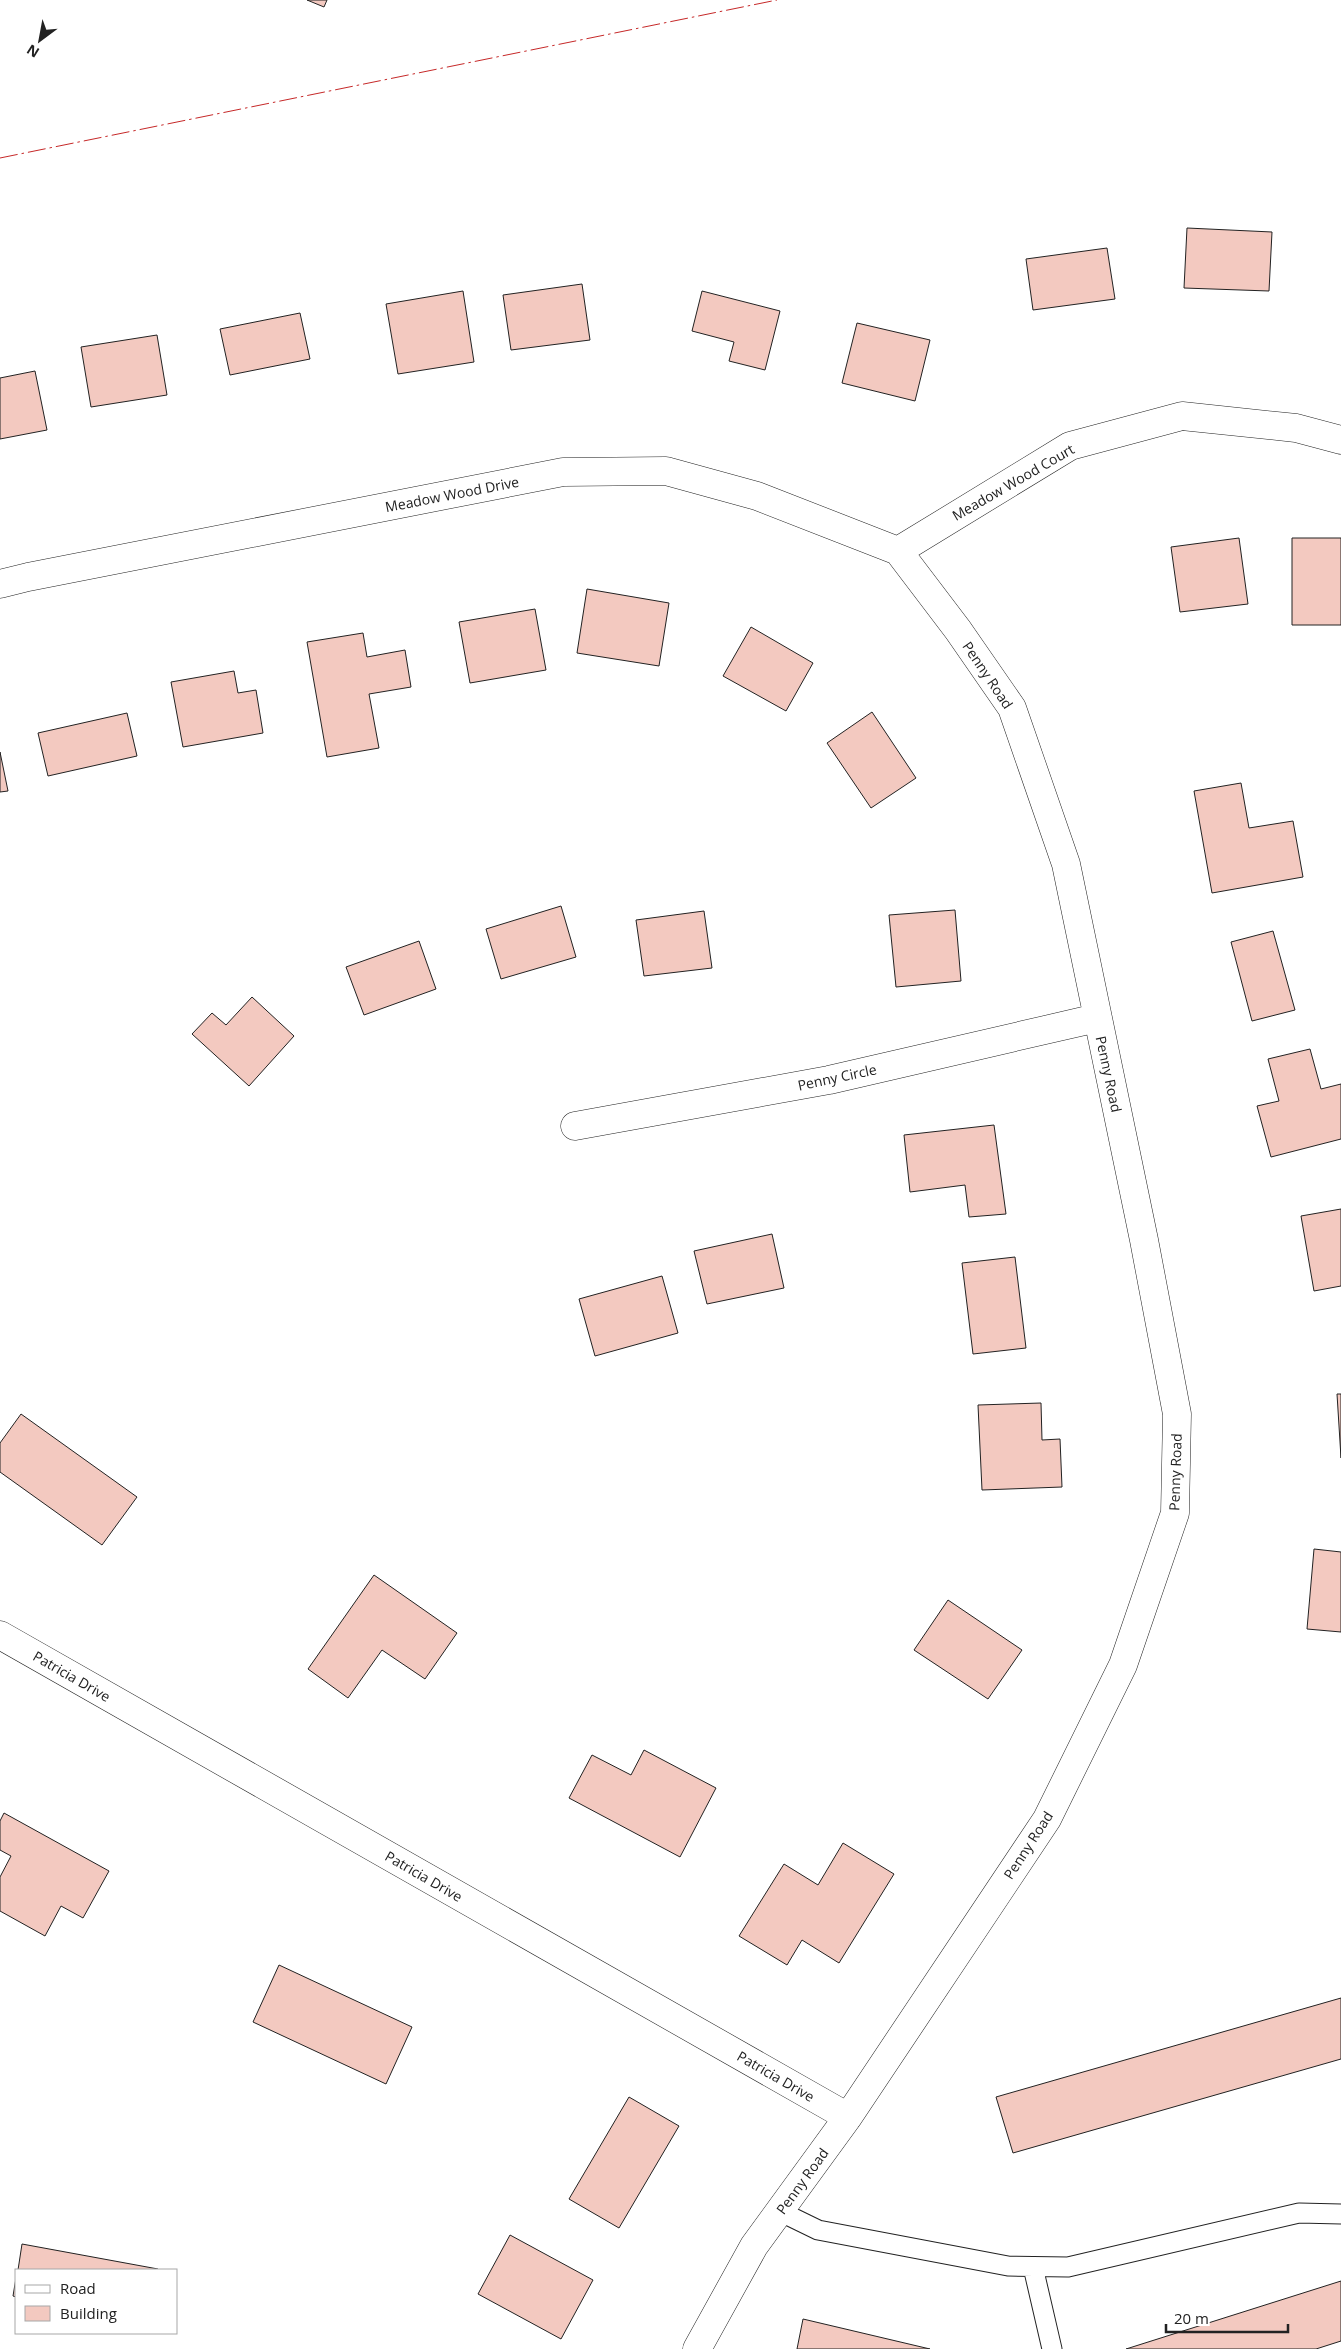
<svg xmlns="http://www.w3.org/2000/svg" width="1341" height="2349" font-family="'Open Sans',sans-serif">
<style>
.building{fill:#f3c9c0;stroke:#222}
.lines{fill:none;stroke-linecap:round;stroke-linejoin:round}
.lane-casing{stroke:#222;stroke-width:21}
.street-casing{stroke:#222;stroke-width:29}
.lane{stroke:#fff;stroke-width:19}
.street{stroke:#fff;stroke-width:28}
.power{stroke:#c62828;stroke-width:1;stroke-dasharray:18 4 2.5 4;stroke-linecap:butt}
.labels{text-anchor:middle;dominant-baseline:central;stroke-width:4;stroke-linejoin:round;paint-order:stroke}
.street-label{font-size:14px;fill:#222;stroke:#fff}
</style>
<rect width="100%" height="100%" fill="#fff"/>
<path class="building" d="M307,0H327L324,7Z
M1187,228L1272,232L1269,291L1184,288Z
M1107,248L1115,299L1033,310L1026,259Z
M582,284L590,340L511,350L503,295Z
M463,291L474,362L398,374L386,304Z
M702,291L780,311L765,370L729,361L734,342L692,331Z
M300,313L310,359L230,375L220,329Z
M857,323L930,340L915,401L842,383Z
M157,335L167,395L91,407L81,347Z
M35,371L47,430L0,439V378Z
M1239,538L1248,604L1180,612L1171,547Z
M1292,538H1341V625H1292Z
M587,589L669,603L659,666L577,653Z
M535,609L546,670L470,683L459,622Z
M751,627L813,663L786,711L723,676Z
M363,633L367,657L405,650L411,687L369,694L379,748L327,757L307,642Z
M234,671L238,693L256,690L263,733L183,747L171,682Z
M872,712L916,778L871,808L827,743Z
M127,713L137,756L48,776L38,733Z
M0,752L8,791L0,792Z
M1241,783L1249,828L1293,821L1303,877L1212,893L1194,791Z
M561,906L576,957L501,979L486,929Z
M955,910L961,981L896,987L889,915Z
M704,911L712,968L644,976L636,920Z
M1273,931L1295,1010L1252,1021L1231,942Z
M419,941L436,989L364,1015L346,967Z
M252,997L294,1036L249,1086L192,1034L212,1013L226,1025Z
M1310,1049L1321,1089L1341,1084V1139L1271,1157L1257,1106L1279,1101L1268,1059Z
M994,1125L1006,1214L969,1217L965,1185L910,1192L904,1135Z
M1341,1209V1286L1314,1291L1301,1216Z
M772,1234L784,1288L707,1304L694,1251Z
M1015,1257L1026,1348L973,1354L962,1263Z
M662,1276L678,1333L595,1356L579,1299Z
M1337,1394H1341V1458Z
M1041,1403L1042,1440L1060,1439L1062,1487L982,1490L978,1405Z
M21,1414L137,1497L102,1545L0,1472V1443Z
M1314,1549L1341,1552V1632L1307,1629Z
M374,1575L457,1633L425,1679L382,1650L348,1698L308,1669Z
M948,1600L1022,1650L988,1699L914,1650Z
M644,1750L716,1788L680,1857L569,1798L592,1755L631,1775Z
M4,1813L109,1871L83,1918L61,1906L45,1936L0,1911V1877L11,1856L0,1850V1821Z
M843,1843L894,1874L839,1963L802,1940L787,1965L739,1936L784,1864L818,1885Z
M279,1965L412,2027L386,2084L253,2022Z
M1341,1998V2059L1013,2153L996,2097Z
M629,2097L679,2126L619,2228L569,2199Z
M510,2235L593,2280L561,2339L478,2294Z
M22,2244L158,2269L157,2270H18Z
M16,2278V2297L13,2296Z
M1341,2281V2341L1316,2349H1126Z
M803,2319L930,2349H797Z"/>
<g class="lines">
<g class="lane-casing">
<path id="lane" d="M779,2211L818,2230L1008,2266L1068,2267L1299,2213L1341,2214
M1033,2267L1052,2349"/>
</g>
<g class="street-casing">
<path id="street" d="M898,551L1070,446L1182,416L1296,428L1341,440
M0,584L28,577L563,472L666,471L757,496L898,551
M575,1126L829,1080L1097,1018
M0,1635L848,2117
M697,2349L754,2246L848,2117L1047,1819L1123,1665L1175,1513L1177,1414L1144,1240L1066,864L1012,708L958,630L898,551"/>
</g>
<use href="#lane" class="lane"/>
<use href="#street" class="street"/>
<path class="power" d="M0,158L777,0"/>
</g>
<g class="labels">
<g class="street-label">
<text transform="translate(1013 482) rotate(-30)">Meadow Wood Court</text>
<text transform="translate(452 494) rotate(-11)">Meadow Wood Drive</text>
<text transform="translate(988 675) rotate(56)">Penny Road</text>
<text transform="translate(1109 1074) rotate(78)">Penny Road</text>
<text transform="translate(837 1077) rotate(-12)">Penny Circle</text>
<text transform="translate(1175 1472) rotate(-88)">Penny Road</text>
<text transform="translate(72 1676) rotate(30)">Patricia Drive</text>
<text transform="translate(1028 1845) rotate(-57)">Penny Road</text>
<text transform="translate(424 1876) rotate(30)">Patricia Drive</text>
<text transform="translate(776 2076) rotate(30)">Patricia Drive</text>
<text transform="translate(802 2181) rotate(-54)">Penny Road</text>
</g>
</g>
<rect x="15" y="2269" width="162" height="65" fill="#ffffff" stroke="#a7a7a7"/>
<rect x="25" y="2285" width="25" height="8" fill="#ffffff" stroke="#a7a7a7"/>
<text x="60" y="2294" font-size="15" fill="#222222">Road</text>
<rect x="25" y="2306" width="25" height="15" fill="#f3c9c0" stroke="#a7a7a7"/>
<text x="60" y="2319" font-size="15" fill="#222222">Building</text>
<g transform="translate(40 40) rotate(212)" stroke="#ffffff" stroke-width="4" paint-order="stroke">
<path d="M0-4L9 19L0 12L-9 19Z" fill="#222222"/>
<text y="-8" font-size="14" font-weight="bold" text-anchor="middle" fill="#222222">N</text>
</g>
<path d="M1166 2324v8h122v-8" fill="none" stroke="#222222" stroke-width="2.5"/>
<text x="1174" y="2324" font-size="15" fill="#222222" stroke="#ffffff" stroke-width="4" paint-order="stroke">20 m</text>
</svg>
